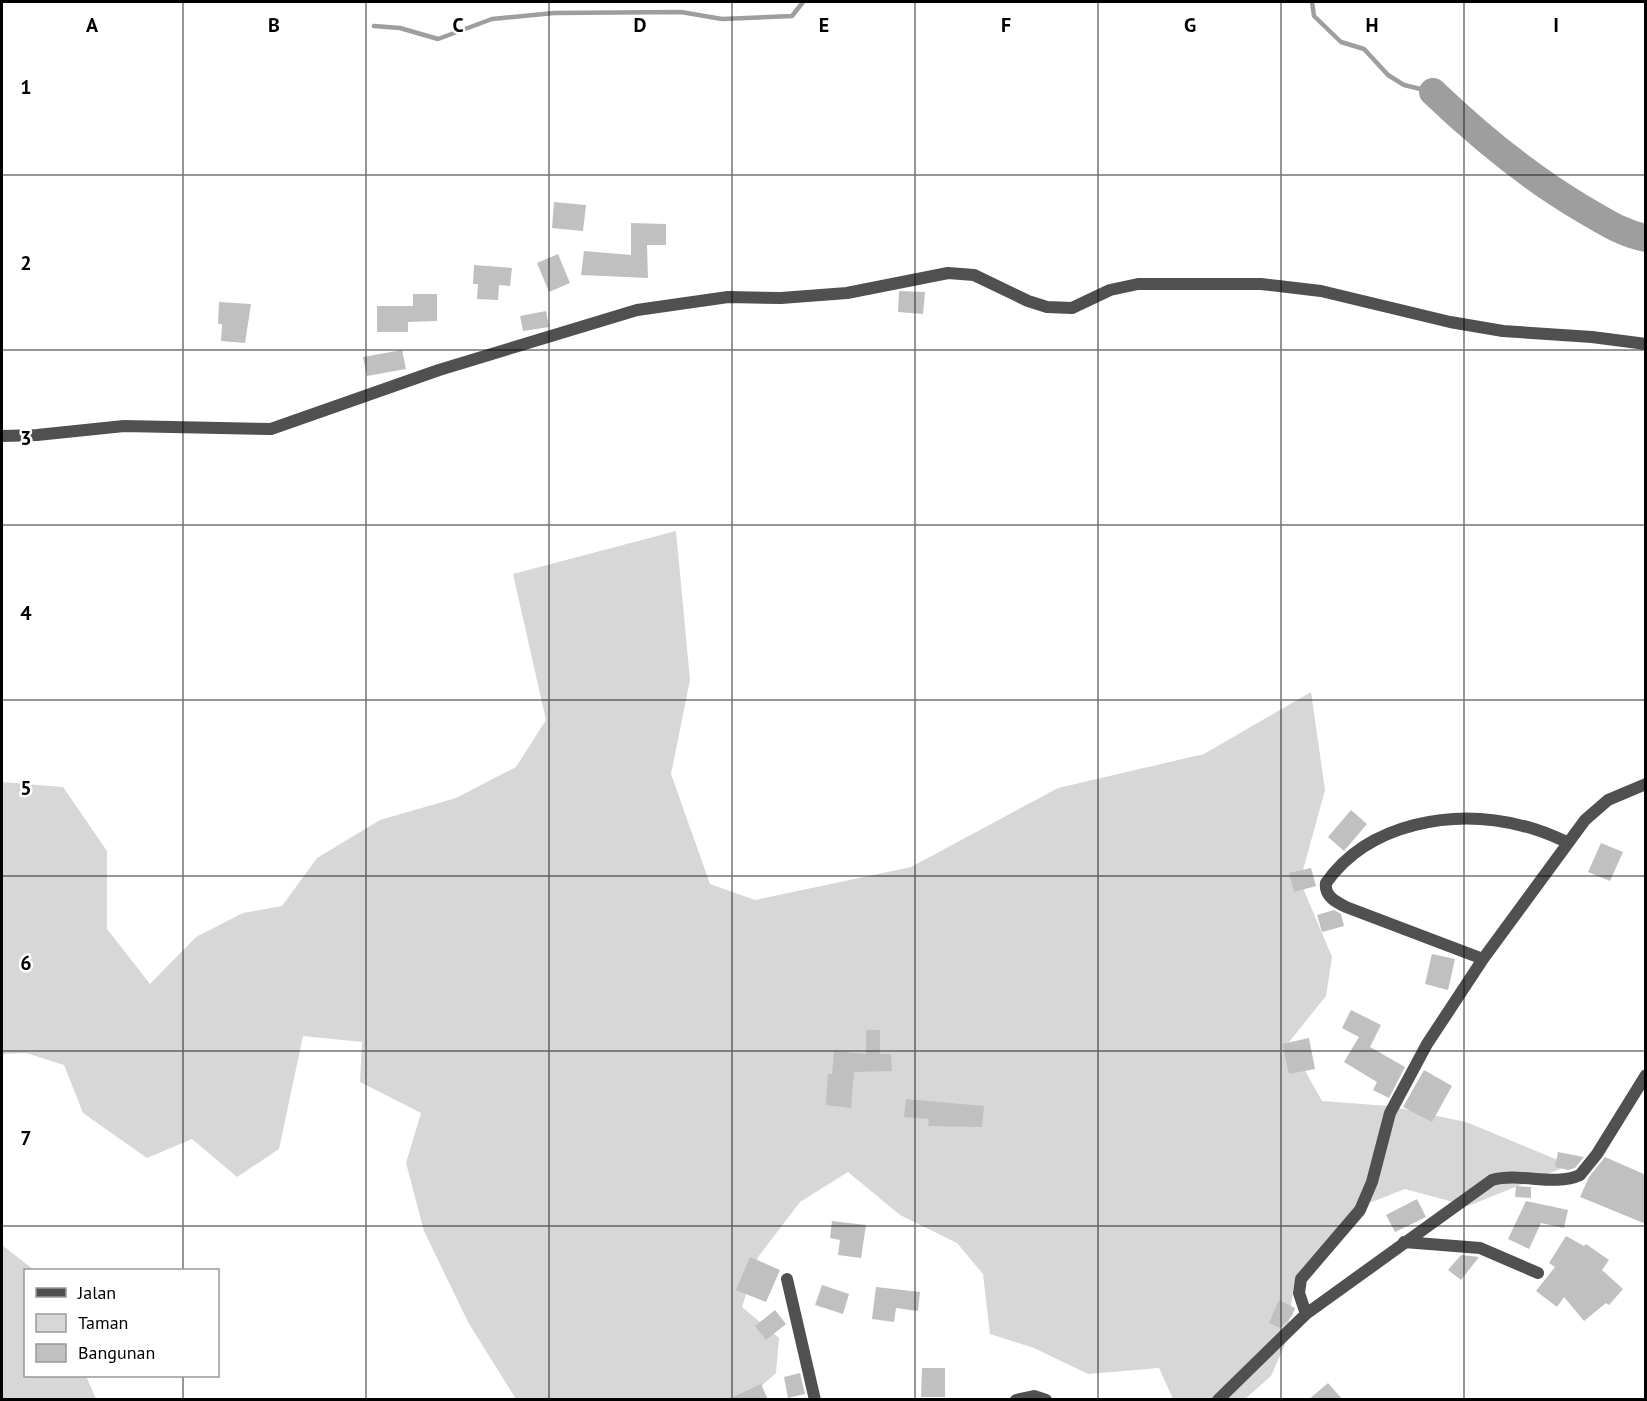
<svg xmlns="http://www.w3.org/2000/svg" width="1647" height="1401" font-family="'PT Sans',sans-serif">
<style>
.green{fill:#d7d7d7}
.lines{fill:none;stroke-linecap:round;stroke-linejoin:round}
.stream{stroke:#9e9e9e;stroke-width:4.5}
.river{stroke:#9e9e9e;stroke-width:28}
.building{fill:#c0c0c0}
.minor{stroke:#505050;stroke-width:12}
.grid{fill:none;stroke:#000;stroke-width:1.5;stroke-opacity:0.55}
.grid-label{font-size:20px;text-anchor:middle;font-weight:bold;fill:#000;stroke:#fff;stroke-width:5;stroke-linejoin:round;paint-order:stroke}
</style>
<rect width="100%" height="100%" fill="#fff"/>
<path class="green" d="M676,531L690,680L671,774L710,884L755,900L911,867L1058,788L1204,754L1311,692L1325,790L1300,881L1332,957L1326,996L1289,1042L1322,1101L1389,1106L1466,1122L1570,1165L1468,1206L1405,1189L1354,1209L1294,1283L1287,1340L1271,1376L1245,1399H1173L1159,1368L1088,1374L1034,1348L990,1334L983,1274L957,1243L900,1215L848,1172L800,1202L758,1257L742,1307L779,1338L776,1373L747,1399H516L468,1322L424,1231L406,1163L421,1113L360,1082L362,1042L303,1036L279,1149L237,1177L192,1139L147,1158L83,1113L64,1065L26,1053L2,1054V782L63,787L107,851V929L150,984L196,937L243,913L282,906L317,858L380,820L456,798L516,767L546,720L513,574Z
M2,1245L34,1270H26V1376H86L96,1399H2Z"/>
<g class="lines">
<path class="stream" d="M1312,2L1314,16L1341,42L1364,49L1388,75L1404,85L1433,92
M374,26L400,28L438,39L492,19L554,13L681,12L722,19L792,16L803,2"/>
<path class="river" d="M1433,92C1479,136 1527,176 1583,209C1604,221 1621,233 1646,238"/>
</g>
<path class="building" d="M554,202L586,205L583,231L552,228Z
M631,223L666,224V245H647L648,278L581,275L584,251L631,255Z
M558,254L570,283L549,292L537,263Z
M474,265L512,268L510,286L499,285L498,300L477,299L478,284H473Z
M899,291L925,292L923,314L898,312Z
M413,294H437V321L408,322V332H377V306H413Z
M219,302L251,304L245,343L221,341L222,324H218Z
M546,311L549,327L523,331L520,316Z
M402,350L406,369L367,376L363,357Z
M1351,810L1367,824L1344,851L1328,837Z
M1601,843L1623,852L1610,881L1588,872Z
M1311,868L1316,886L1294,892L1289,873Z
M1334,910L1341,914L1344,926L1322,932L1317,915Z
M1432,954L1455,959L1448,990L1425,984Z
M1351,1010L1381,1025L1370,1047L1405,1067L1389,1098L1373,1090L1377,1082L1344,1062L1359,1037L1342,1028Z
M866,1030H880V1054H891L892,1071L854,1072L851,1108L826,1105L828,1074H832L834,1051L866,1054Z
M1309,1038L1315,1069L1289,1074L1282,1044Z
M1424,1070L1452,1086L1432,1122L1403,1107Z
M906,1099L984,1106L982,1127L928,1126L929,1119L904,1117Z
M1558,1152L1584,1157L1575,1168L1568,1170L1555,1167Z
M1605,1157L1646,1175V1224L1580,1197L1589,1177Z
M1516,1186L1531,1187V1198L1515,1197Z
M1417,1199L1426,1217L1395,1232L1386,1215Z
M1526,1201L1568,1210L1564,1228L1541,1223L1529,1249L1508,1239Z
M832,1221L866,1225L861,1258L838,1255L840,1240L830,1238Z
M1566,1236L1584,1246L1586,1244L1609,1260L1602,1270L1623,1289L1609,1305L1606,1303L1584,1321L1564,1297L1557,1307L1536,1291L1555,1267L1549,1263Z
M1461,1255L1479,1257L1461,1280L1448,1270Z
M750,1257L780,1270L766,1302L736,1290Z
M822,1285L849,1294L843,1314L815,1305Z
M876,1287L920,1292L918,1311L896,1308L894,1322L872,1319Z
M1279,1300L1295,1308L1292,1316L1280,1328L1269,1323Z
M775,1310L786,1324L766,1340L755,1326Z
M922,1368H945V1397H921Z
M800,1373L805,1394L788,1398L784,1377Z
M1328,1383L1343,1400H1308Z
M761,1384L768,1400H727Z"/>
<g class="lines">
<path class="minor" d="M2,436L37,435L124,426L271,429L439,370L637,310L728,297L781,298L847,293L948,273L974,275L1028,301L1047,307L1072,308L1110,290L1138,284H1261L1321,291L1450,322L1503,331L1592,337L1646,344
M1483,959L1346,907C1336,902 1324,896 1326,883C1369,822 1455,808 1523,826C1538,829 1553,836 1567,842
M1404,1242L1480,1248L1538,1273
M787,1279L815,1400
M1306,1314L1492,1180C1520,1172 1554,1187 1580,1175L1597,1154L1646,1075
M1016,1400L1034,1396L1046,1400
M1218,1400L1306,1314L1299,1293L1301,1279L1360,1210L1372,1182L1390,1113L1427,1044L1483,959L1585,820L1608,800L1646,784"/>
</g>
<path class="grid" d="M183,2V1270M366,2V1400M549,2V1400M732,2V1400M915,2V1400M1098,2V1400M1281,2V1400M1464,2V1400M2,175H1646M2,350H1646M2,525H1646M2,700H1646M2,876H1646M2,1051H1646M2,1226H1646M183,1376V1400"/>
<g class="grid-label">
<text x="92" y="32">A</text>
<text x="274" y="32">B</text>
<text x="458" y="32">C</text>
<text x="640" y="32">D</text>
<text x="824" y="32">E</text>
<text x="1006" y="32">F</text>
<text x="1190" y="32">G</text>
<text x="1372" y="32">H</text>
<text x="1556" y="32">I</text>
<text x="26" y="94">1</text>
<text x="26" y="270">2</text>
<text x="26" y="445">3</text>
<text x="26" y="620">4</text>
<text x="26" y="795">5</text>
<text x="26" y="970">6</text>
<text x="26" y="1145">7</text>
</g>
<rect width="1647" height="1401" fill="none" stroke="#000000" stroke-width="6"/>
<rect x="24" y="1269" width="195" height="108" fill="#ffffff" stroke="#999999" stroke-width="1.5"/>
<rect x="36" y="1288" width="30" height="9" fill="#505050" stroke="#999999" stroke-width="1.5"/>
<text x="78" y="1299" font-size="18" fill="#000000">Jalan</text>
<rect x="36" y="1314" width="30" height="18" fill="#d7d7d7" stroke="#999999" stroke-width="1.5"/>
<text x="78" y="1329" font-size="18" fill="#000000">Taman</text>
<rect x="36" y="1344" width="30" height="18" fill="#c0c0c0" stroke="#999999" stroke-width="1.5"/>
<text x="78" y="1359" font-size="18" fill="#000000">Bangunan</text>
</svg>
